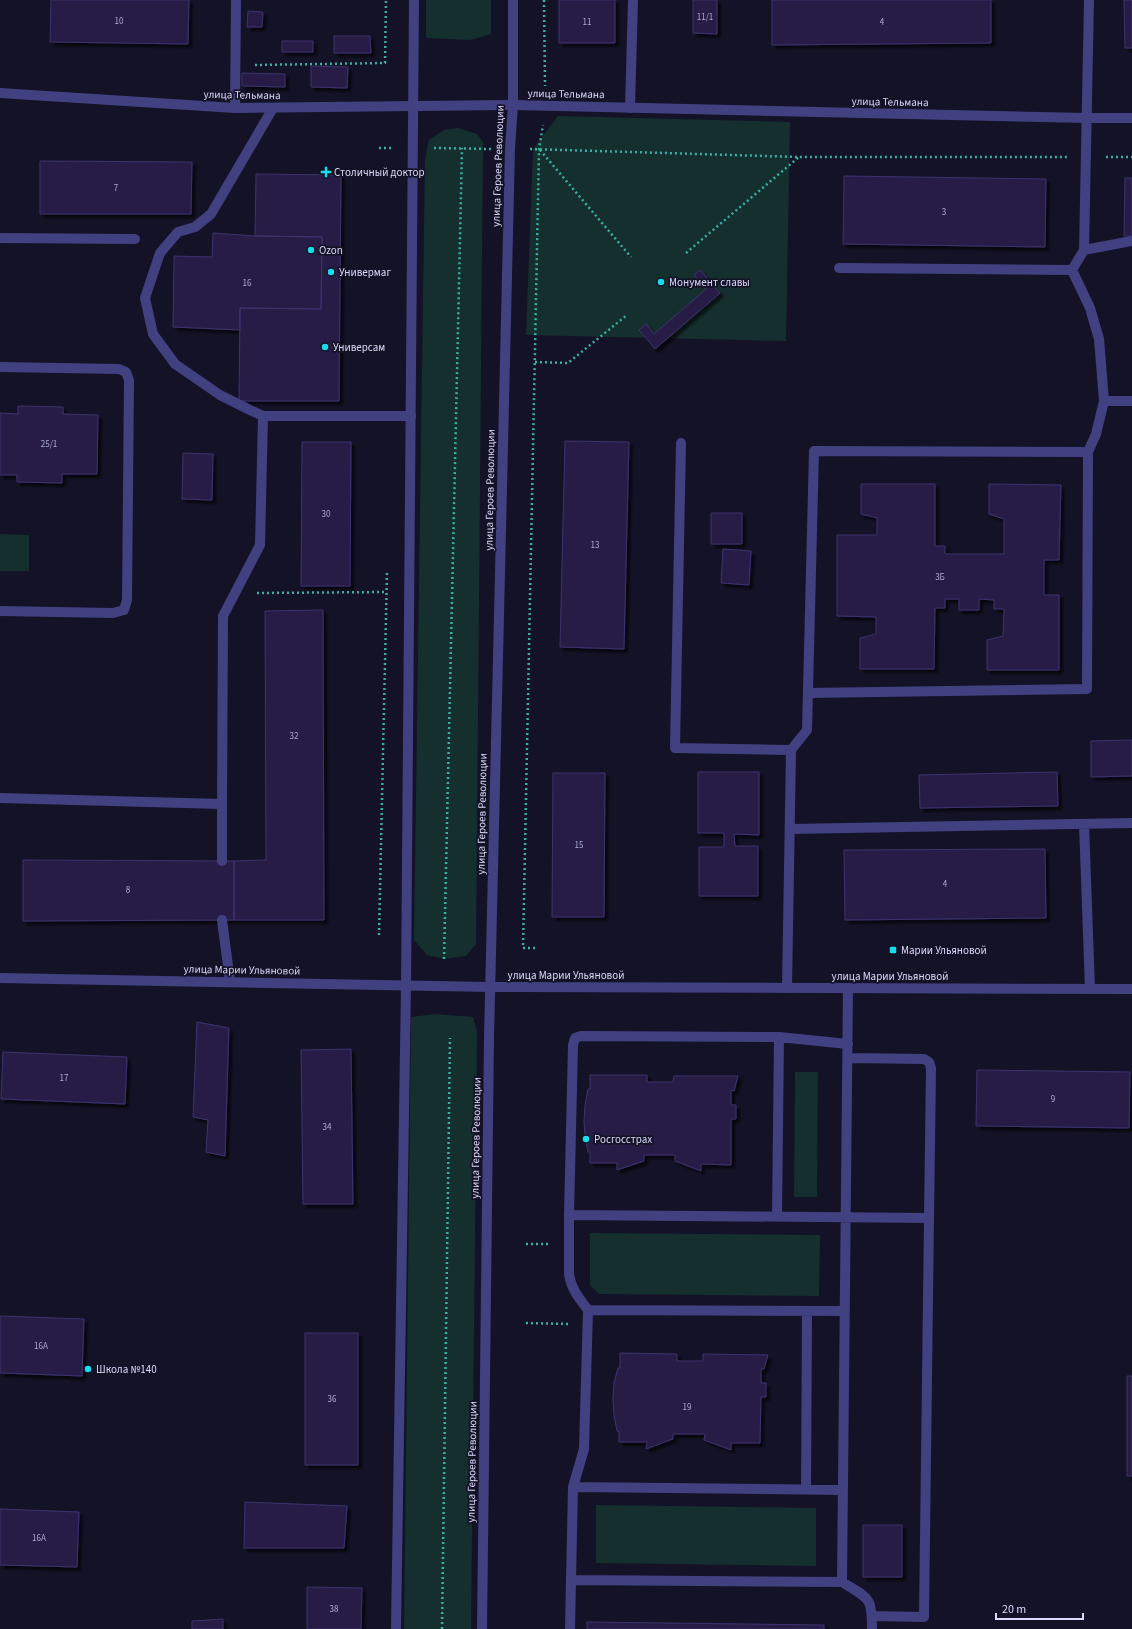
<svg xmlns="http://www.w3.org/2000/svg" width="1132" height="1629" font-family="'Source Sans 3',sans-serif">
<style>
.green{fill:#152f2e}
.building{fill:#261f45;stroke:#3d336f;filter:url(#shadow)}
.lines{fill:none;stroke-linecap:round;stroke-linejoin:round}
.path{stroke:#3ab0a5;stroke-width:2.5;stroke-dasharray:2 3;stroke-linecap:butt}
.service{stroke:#414081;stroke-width:10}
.minor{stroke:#414081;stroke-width:10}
.tertiary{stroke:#414081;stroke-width:10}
.poi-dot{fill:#15ddec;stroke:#141226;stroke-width:1.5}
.labels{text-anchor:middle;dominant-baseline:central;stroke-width:3.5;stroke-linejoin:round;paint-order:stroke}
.number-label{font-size:9px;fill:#aeabce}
.street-label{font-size:11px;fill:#dcdafc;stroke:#141226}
.poi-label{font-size:11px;fill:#dcdafc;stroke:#141226;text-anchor:start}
</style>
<defs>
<filter id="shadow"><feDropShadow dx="3.5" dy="3.5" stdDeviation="1" flood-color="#0009"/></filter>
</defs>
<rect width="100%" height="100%" fill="#141226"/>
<path class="green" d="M426,0H491V34L471,40L426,38Z
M558,116L790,122L786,341L526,335L533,149Z
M458,128L477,134L483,142L476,944L466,956L444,959L427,955L414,940L425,159L429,140L444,130Z
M0,534L29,535V571H0Z
M435,1014L473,1017L477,1031L471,1629H404L411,1017Z
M795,1072H818L817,1197H794Z
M590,1233L820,1235L819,1296L599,1294L590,1285Z
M596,1505L816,1508V1566L596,1563Z"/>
<path class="building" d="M51,0H189L188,44L50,42Z
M559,0H615V43H559Z
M693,0H717V34L693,33Z
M772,0H991V43L772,45Z
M1124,0H1132V48H1125Z
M248,11L263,12L262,27H247Z
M334,36H370L371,53H334Z
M282,41H313V52H282Z
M311,66L348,67L347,88L311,87Z
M242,73L285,74V87L242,86Z
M40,161L192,162L191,214H40Z
M256,174L341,175L339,401H239L240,308L321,309L322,237L255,236Z
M844,176L1046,179L1045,247L843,244Z
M1125,178H1132V236H1124Z
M213,233L255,236L322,237L321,309L240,308V330L173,327L174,256L212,257Z
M700,270L720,293L655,349L639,330L646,324L654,334L706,289L694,275Z
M18,406L63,407V414L98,415L97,474H62V483L17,482V475H0V413L18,414Z
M565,441L629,442L624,649L560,647Z
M302,442H351L350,586H301Z
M183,453L213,454L212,500L182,499Z
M861,484H935V546H945V554H1004V519L989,514V484L1061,485L1059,560H1044V595H1059V670H987V640L1003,636L1004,609H994V600L979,599V610H959V599H945V608H935L934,669H860V638L876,634V617L837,616V535H877V518L861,514Z
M711,513H742V544H711Z
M723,549L751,551L749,585L721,583Z
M323,610L324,920H234V861L266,860L265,611Z
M1132,740V776L1091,777V741Z
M698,772H759V835L734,834L735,846H758V896H699V847H724V833H698Z
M1057,772L1058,806L920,808L919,775Z
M553,773H605L604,917H552Z
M1045,849L1046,918L845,920L844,850Z
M23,860L234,861V920L23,921Z
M197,1022L229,1028L225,1156L206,1152L208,1120L193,1117Z
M351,1049L353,1204H303L301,1050Z
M3,1052L127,1057L125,1104L1,1099Z
M977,1070L1130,1072L1129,1128L976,1126Z
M590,1075H647V1082H673L674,1076H738L734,1091L731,1090V1105H736V1119H731V1165L701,1164V1171L675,1161V1155H644V1161L617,1170V1163H590V1152H588L585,1136L584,1121L585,1105L588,1089H590Z
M0,1316L84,1319L82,1376L0,1373Z
M305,1333H358V1465H305Z
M620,1353L677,1354V1361H703V1354L768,1355L764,1369H761V1383H766V1397H761L760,1443H731V1450L704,1440L705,1434H673V1439L646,1449L647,1442H619V1431H617L614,1415L613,1399L614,1383L618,1368H620Z
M1127,1376H1132V1476H1127Z
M245,1502L347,1506L344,1548H244Z
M0,1509L79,1512L77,1567L0,1565Z
M863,1525H902V1577H863Z
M307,1587L362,1588L361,1629H307Z
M223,1619V1629H192V1621Z
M587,1622L824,1625V1629H587Z"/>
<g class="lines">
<path class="path" d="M544,0L545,86
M255,65L385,63L386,0
M379,148H393
M434,148L491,149
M530,149L799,157H1067
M540,150L631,257
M1106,157H1132
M686,253L799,157
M535,362L568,363L627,315
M257,593L387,592
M379,935L387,571
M535,948H523L539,149L543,125
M444,959L462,148
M526,1244H548
M526,1323L569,1324
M442,1629L450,1038"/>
<path class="service" d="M235,108L236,0
M630,108L633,0
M0,238L135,239
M1084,250L1132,241
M839,268L1072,270L1084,250L1089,0
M0,367L119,369L126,372L129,380L127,600L124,610L113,613L0,611
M1104,401H1132
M263,416L250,410L220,395L175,364L153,334L145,298L160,253L178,232L195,227L211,214L273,108
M681,443L675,748L791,750
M808,693L1087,689L1088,452L1096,434L1104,401L1099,339L1090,308L1072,270
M0,798L222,804L223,616L260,545L263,416H411
M1084,824L1090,989
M790,829L1132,823
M222,861V804
M222,920L230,981
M787,988L791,750L807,730L814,451L1088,452
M848,1058L924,1059L929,1062L931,1068L929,1218
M569,1215L573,1045L575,1038L581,1036L779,1037L848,1044
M777,1216L779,1037
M588,1310C579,1298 571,1289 569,1274V1215L929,1218L924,1617L872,1616
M573,1487L843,1490
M806,1489L807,1311
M571,1580L573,1487L584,1449L588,1310L845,1311
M842,1582L848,988
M570,1629L571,1580L842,1582C869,1599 872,1596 872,1629"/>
<path class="minor" d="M0,93L235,108L513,105L1087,118H1132
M0,978L490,987L1132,989"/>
<path class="tertiary" d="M396,1629L406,985L414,0
M482,1629L489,1038L510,149L513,105V0"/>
</g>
<g class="poi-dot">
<path d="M324 166h4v4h4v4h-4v4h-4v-4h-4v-4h4z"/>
<circle cx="311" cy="250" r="4"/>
<circle cx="331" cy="272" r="4"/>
<circle cx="661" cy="282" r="4"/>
<circle cx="325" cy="347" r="4"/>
<rect x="889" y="946" width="8" height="8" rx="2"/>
<circle cx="586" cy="1139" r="4"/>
<circle cx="88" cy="1369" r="4"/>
</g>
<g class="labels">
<g class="number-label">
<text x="705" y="17">11/1</text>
<text x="119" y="21">10</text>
<text x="587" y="22">11</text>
<text x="882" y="22">4</text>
<text x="116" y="188">7</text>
<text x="944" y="212">3</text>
<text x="247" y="283">16</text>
<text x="49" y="444">25/1</text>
<text x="326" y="514">30</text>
<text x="595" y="545">13</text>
<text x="940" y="577">3Б</text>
<text x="294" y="736">32</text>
<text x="579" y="845">15</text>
<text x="945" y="884">4</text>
<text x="128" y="890">8</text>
<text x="64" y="1078">17</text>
<text x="1053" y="1099">9</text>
<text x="327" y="1127">34</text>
<text x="41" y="1346">16А</text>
<text x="332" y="1399">36</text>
<text x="687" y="1407">19</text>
<text x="39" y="1538">16А</text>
<text x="334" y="1609">38</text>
</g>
<g class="street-label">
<text transform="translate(566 94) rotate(1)">улица Тельмана</text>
<text transform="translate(242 95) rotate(1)">улица Тельмана</text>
<text transform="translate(890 102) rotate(1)">улица Тельмана</text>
<text transform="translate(498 166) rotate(-88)">улица Героев Революции</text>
<text transform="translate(490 490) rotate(-89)">улица Героев Революции</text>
<text transform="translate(482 814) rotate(-89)">улица Героев Революции</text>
<text transform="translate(242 970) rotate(1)">улица Марии Ульяновой</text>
<text x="566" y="975">улица Марии Ульяновой</text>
<text x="890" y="976">улица Марии Ульяновой</text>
<text transform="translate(476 1138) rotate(-89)">улица Героев Революции</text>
<text transform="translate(472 1462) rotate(-89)">улица Героев Революции</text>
</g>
<g class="poi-label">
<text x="334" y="172">Столичный доктор</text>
<text x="319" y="250">Ozon</text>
<text x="339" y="272">Универмаг</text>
<text x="669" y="282">Монумент славы</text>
<text x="333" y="347">Универсам</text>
<text x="901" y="950">Марии Ульяновой</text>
<text x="594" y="1139">Росгосстрах</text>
<text x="96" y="1369">Школа №140</text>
</g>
</g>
<path d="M996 1613v6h87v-6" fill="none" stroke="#dcdafc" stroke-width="2"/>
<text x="1002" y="1613" font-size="12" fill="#dcdafc" stroke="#141226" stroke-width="3" paint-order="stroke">20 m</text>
</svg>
